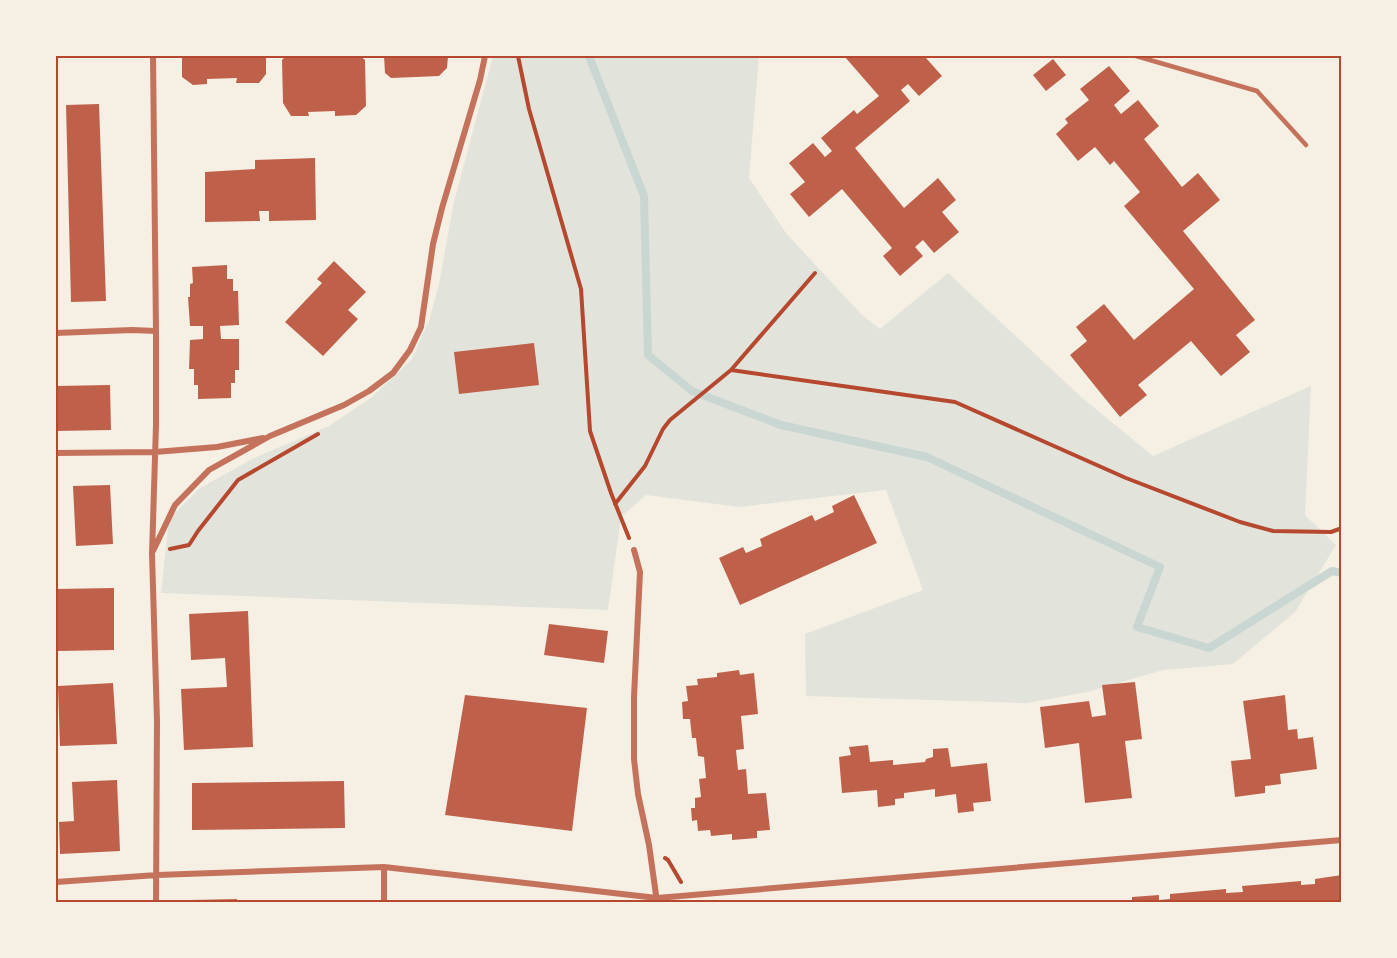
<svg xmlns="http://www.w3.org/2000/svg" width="1397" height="958" font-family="'Source Sans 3',sans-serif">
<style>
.green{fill:#e2e4dc}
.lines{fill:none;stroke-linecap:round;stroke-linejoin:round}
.stream{stroke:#c9d6d2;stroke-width:8}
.building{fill:#bf614a}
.path{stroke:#b5482f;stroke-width:4}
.service{stroke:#c5725c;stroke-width:4.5}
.minor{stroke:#c5725c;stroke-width:6}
.neatline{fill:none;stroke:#b5482f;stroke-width:2}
</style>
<rect width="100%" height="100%" fill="#f6efe4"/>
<path class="green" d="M493,56H759L749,178L786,233L861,314L880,329L948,273L1080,396L1153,456L1311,386L1305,515L1336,545L1295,612L1233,664L1163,670L1087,692L1027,703L806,696L805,634L923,590L886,490L739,507L646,495L621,517L608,610L161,593L169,519L200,488L254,458L329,426L372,397L411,360L429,321L439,284L454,202Z"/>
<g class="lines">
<path class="stream" d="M589,56L644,196L648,355L692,391L781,425L927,457L1160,567L1137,627L1209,648L1332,571L1342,573"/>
</g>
<path class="building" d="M182,56H266V74L259,83H236L237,78L207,79V84L193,85L182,77Z
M286,56H360L365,60L366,106L356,115L335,116V111L308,112L309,116H291L283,103L282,60Z
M384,56H448L447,68L439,76L391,78L385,73Z
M847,56H928L926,58L942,76L919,96L908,84L901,90L910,101L855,148L904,208L938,178L956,200L942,212L959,232L934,253L923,240L915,247L923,256L900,276L883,256L892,248L842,189L809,217L790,194L805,182L789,163L813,143L825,157L832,151L821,138L854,110L857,114L879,96L845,57Z
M1053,59L1066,75L1046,91L1033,75Z
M1109,66L1130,91L1114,105L1121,114L1138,100L1159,126L1144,139L1182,187L1198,173L1220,200L1183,231L1255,320L1236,335L1250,352L1221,376L1191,341L1138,385L1147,395L1120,417L1070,355L1087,341L1076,327L1104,304L1134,340L1194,289L1124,206L1140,192L1114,161L1110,165L1095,147L1078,161L1056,134L1068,123L1065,119L1089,100L1080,89Z
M99,104L106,301L71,302L66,105Z
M315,158L316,220L269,221V211H259L260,221L205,222V172L255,169V160Z
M334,261L366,292L348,310L358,319L323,356L285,322L322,283L317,279Z
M227,265V279H233V291H238L239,325L220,326L221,339H239V370H235V383H231V398L198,399V385H194V369H189L190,340L203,339V326H190L188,297H190V284L193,283L192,267Z
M534,343L539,385L459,394L454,352Z
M110,385L111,430L56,431V386Z
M110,485L113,544L76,546L73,486Z
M854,495L877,543L740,605L719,558L743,547L746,553L762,546L760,539L812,515L815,521L834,512L832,506Z
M114,588V650L58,651L56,589Z
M248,611L253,747L184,750L181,689L227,687L225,658L191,660L189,614Z
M549,624L608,631L604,663L544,655Z
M739,670L740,675L754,673L758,714L741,716L744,749L736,750L738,770L746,769L748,794L766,793L770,830L757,831V838L732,840V834L711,836L710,830L698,831L697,820L692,821L691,808H695V798L701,797L699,779L706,778L704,757L698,756L696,738H692L690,719H683L682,702L688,701L686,686L698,685L697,679L717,677V673Z
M1135,682L1142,739L1125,741L1132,798L1085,803L1079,743L1045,748L1040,707L1089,701L1092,717L1106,715L1102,685Z
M113,683L117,744L60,746L58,686Z
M465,695L587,708L572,831L445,815Z
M1285,695L1288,730L1297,729L1298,739L1313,737L1317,769L1280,774L1281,784L1265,786V793L1235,797L1231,761L1251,759L1243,701Z
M868,745L870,762L893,760V765L925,762L926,759L933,757V749L948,748L951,767L987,763L991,801L973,803L974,811L958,813L956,794L935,797V789L904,793V798L895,799V805L878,807L877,790L842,793L839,757L851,755L849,747Z
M117,780L120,851L60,854L59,822L74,821L72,782Z
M344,781L345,828L192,830V783Z
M1342,875V902H1132V897L1159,895V900L1170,899V894L1226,889V893L1243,892L1242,886L1301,881V885L1315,884V879Z
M237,899V902H190V900Z"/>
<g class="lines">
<path class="path" d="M518,56L529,109L581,289L590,431L611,493L629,538
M731,370L955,402L1126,478L1240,522L1273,531L1331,532L1342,528
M615,504L645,466L663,429L670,420L731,370L815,273
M170,549L189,545L198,531L238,480L318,434
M665,858L668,860L681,882"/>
<path class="service" d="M1136,56L1257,91L1306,145"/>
<path class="minor" d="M153,56L156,331V425L152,554L157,721L156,902
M56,333L132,330L156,331
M56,453L155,452L217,447L263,438
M634,550L640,572L634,697V759L638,794L649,845L657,902
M153,551L175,505L209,470L270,436L344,405L369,391L393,373L410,350L421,327L433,244L442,208L480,80L485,56
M56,882L157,875L384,867L657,898L1342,840
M384,902V867"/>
</g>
<rect width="1397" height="958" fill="none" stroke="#f6efe4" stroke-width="114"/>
<rect x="57" y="57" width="1283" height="844" class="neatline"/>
</svg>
